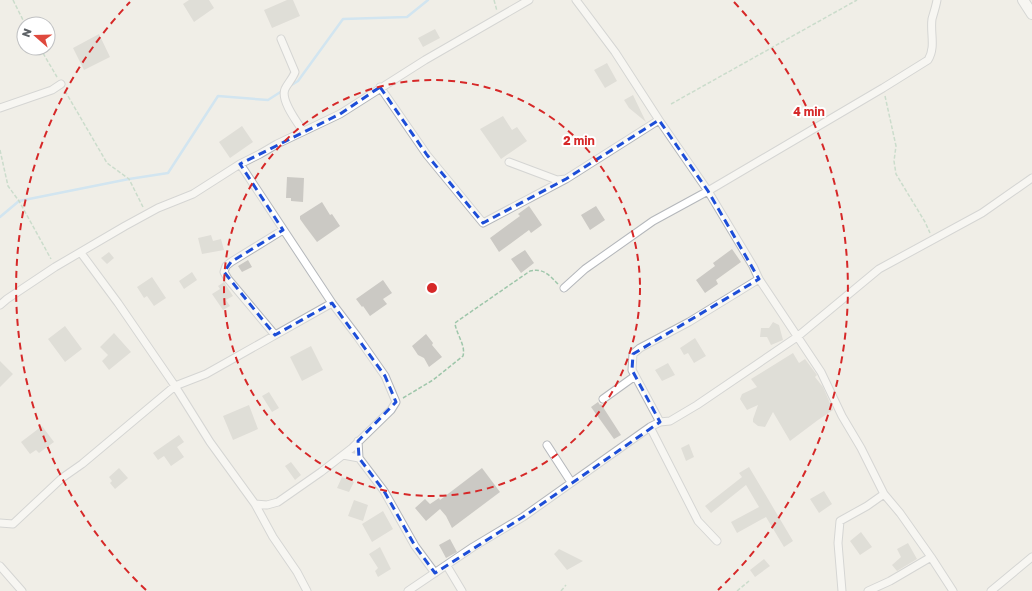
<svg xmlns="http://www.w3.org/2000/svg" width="1032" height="591" font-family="'Golos Text',sans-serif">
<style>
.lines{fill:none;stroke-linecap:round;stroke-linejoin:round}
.stream{stroke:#add9fa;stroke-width:2.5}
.building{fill:#cbc9c4}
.minor-casing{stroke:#b4b7bb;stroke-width:9}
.secondary-casing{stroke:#b5b9bd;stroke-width:12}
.path{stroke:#9ec6aa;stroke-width:1.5;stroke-dasharray:4 2;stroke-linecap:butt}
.minor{stroke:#fff;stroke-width:7}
.secondary{stroke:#fff;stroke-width:10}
.marked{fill:none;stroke:#1d4ed8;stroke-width:3;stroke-dasharray:8 5;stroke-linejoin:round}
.ring{fill:none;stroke:#d62828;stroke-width:2;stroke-dasharray:7 5}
.centre{fill:#d62828;stroke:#fff;stroke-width:2}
.ring-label{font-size:12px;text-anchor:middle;font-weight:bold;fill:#d62828;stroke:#fff;stroke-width:4;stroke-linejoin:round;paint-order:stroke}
</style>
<rect width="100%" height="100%" fill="#f0eee7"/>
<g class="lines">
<path class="stream" d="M290,86L298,81L343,19L407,17L428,0
M0,217L19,201L129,179L168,173L218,96L268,100L282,91"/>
</g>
<path class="building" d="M189,0H209L214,8L194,22L183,4Z
M287,0H293L300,16L272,28L264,10Z
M435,29L440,38L423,47L418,38Z
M99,34L110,57L84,70L73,48Z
M607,63L617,81L605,88L594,70Z
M633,95L646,122L629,108L624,100Z
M503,116L512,130L517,127L527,141L501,159L480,129Z
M242,126L253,142L230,158L219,142Z
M287,177L304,178L303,202L291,201V198H286Z
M322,202L330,215L332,214L340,226L317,242L305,226L300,219V216Z
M529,206L542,225L531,233L529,230L499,252L490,238L520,216L518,214Z
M596,206L605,220L590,230L581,215Z
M211,235L213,241L221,239L224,250L202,254L198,238Z
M732,249L741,262L716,280L718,284L705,293L696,280L715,266L713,263Z
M525,250L534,263L521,273L511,259Z
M109,252L114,258L107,264L101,258Z
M248,260L252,267L242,272L238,266Z
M192,272L197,280L184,289L179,281Z
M152,277L166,298L154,306L147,296L144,298L137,287Z
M383,280L392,293L383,299L387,304L370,316L363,306L362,307L356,299Z
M224,282L233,296L226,300L230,306L223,310L212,294L220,289L218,286Z
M773,322L779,325L783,340L771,345L767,337H760L761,328H769Z
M65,326L82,349L65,362L48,339Z
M114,333L131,352L109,370L102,361L108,355L100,347Z
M426,334L433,343L432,345L442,357L429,367L424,358L418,355L412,346Z
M695,338L706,356L694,363L688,353L684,355L680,348Z
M311,346L323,370L302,381L290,357Z
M793,353L799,363L805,359L817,375L815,377L823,387L833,410L818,420L790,441L773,412L765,427L758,426L753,422V419L758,405L747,410L740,399L742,394L757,387L751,379Z
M0,361L13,374L0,387Z
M668,363L675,375L662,381L655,370Z
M269,392L279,408L272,412L262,396Z
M598,402L600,405L601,404L621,435L614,439L591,407Z
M249,405L258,429L233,440L223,416Z
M42,426L54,442L39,453L36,450L30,454L21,442Z
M179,435L184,442L177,447L184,457L171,466L164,456L158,460L153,453Z
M689,444L694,457L686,461L681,448Z
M291,462L301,475L295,480L285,466Z
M749,467L793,541L784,547L766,517L737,533L731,522L759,507L746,485L711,513L705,506L742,477L739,473Z
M119,468L128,478L115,489L110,483L112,481L109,477Z
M482,468L500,492L452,528L446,516L440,509L426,521L415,508L425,499L430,504L439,498L440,500Z
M342,477L354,482L349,492L337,488Z
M824,491L832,504L819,513L810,499Z
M354,500L368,505L363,521L348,516Z
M383,511L393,529L372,542L362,524Z
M861,532L872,547L860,555L850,541Z
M450,539L457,552L446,558L439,545Z
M908,543L917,559L897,571L892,565L901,557L897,549Z
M380,547L391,569L378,577L375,571L378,568L369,554Z
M559,549L583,561L567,570L554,554Z
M764,559L770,566L755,577L750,570Z"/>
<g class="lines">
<g class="minor-casing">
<path id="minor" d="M576,0L615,52L659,120L708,191L753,266L759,279L821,372L842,416L861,448L884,494L900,513L931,557L953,591
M281,39L295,72C293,78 288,83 285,89C280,100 297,122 303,131
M380,87L427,155L483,223L566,179
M0,108L52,90L61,84
M509,162L557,180L566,179L659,120
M240,164L332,303L357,336L385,376L396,402L391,410L352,448L321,472L278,502L267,505L255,504
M81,253L118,303L175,386L210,442L255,504L273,537L297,572L307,591
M564,288L585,269L653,221L708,191L883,88L928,60C936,47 930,33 932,19C934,12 936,6 937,0
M0,305L7,299L55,267L125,226L158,208L193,194L240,164L260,154L277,144L340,114L425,60L529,0
M275,335L228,279L224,272L226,266L231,262L283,230
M603,399L635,376
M660,422L632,370L633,354L640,348L689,322L759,279
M650,427L698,521L717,541
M358,441L359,458
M547,445L571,482
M343,455L359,458L384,491L415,546L435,573
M0,523L13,524L62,478L82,464L175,386L206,374L332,303
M0,566L22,591
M447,566L462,591
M408,591L473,547L523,517L650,427L660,422L670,421L697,405L797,337L879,269L982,213L1032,178
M842,591L838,543L840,521L867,506L884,494
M868,591L890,581L931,557
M991,591L1032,557"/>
</g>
<g class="secondary-casing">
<path id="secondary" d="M1023,0L1032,14"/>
</g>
<path class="path" d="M13,0L25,24
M494,0L497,11
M40,48L57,77
M65,91L107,163L129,179L143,207
M885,96L896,146L894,161L896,174L925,222L930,233
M671,104L857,0
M0,150L8,186L19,201L51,259
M403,398L433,380L463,356C466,345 456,334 455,323L459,320L530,271C544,268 549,275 558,284
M561,591L566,585
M737,591L749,581"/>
<use href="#minor" class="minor"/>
<use href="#secondary" class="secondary"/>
</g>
<path d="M0 0H1032V591H0ZM380,87L427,155L483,223L566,179L659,120L708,191L759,279L633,354L632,370L660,422L523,517L435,573L415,546L384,491L359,458L358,441L396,402L385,376L332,303L275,335L224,272L231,262L283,230L240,164L340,114Z" fill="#f0eee7" fill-opacity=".55" fill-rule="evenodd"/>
<path class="marked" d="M380,87L427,155L483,223L566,179L659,120L708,191L759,279L633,354L632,370L660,422L523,517L435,573L415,546L384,491L359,458L358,441L396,402L385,376L332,303L275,335L224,272L231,262L283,230L240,164L340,114Z"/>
<g class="ring">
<circle cx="432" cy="288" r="208"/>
<path d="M146 590A416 416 0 0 1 130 2M734 2A416 416 0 0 1 718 590"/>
</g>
<circle cx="432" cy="288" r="6" class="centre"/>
<g class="ring-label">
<text x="809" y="116">4 min</text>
<text x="579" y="145">2 min</text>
</g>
<g transform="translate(36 36) rotate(290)"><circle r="19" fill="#ffffff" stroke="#bfc0c2"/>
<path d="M0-3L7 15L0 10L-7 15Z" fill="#df493d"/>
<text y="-6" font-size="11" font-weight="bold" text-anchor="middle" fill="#5e6266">N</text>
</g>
</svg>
